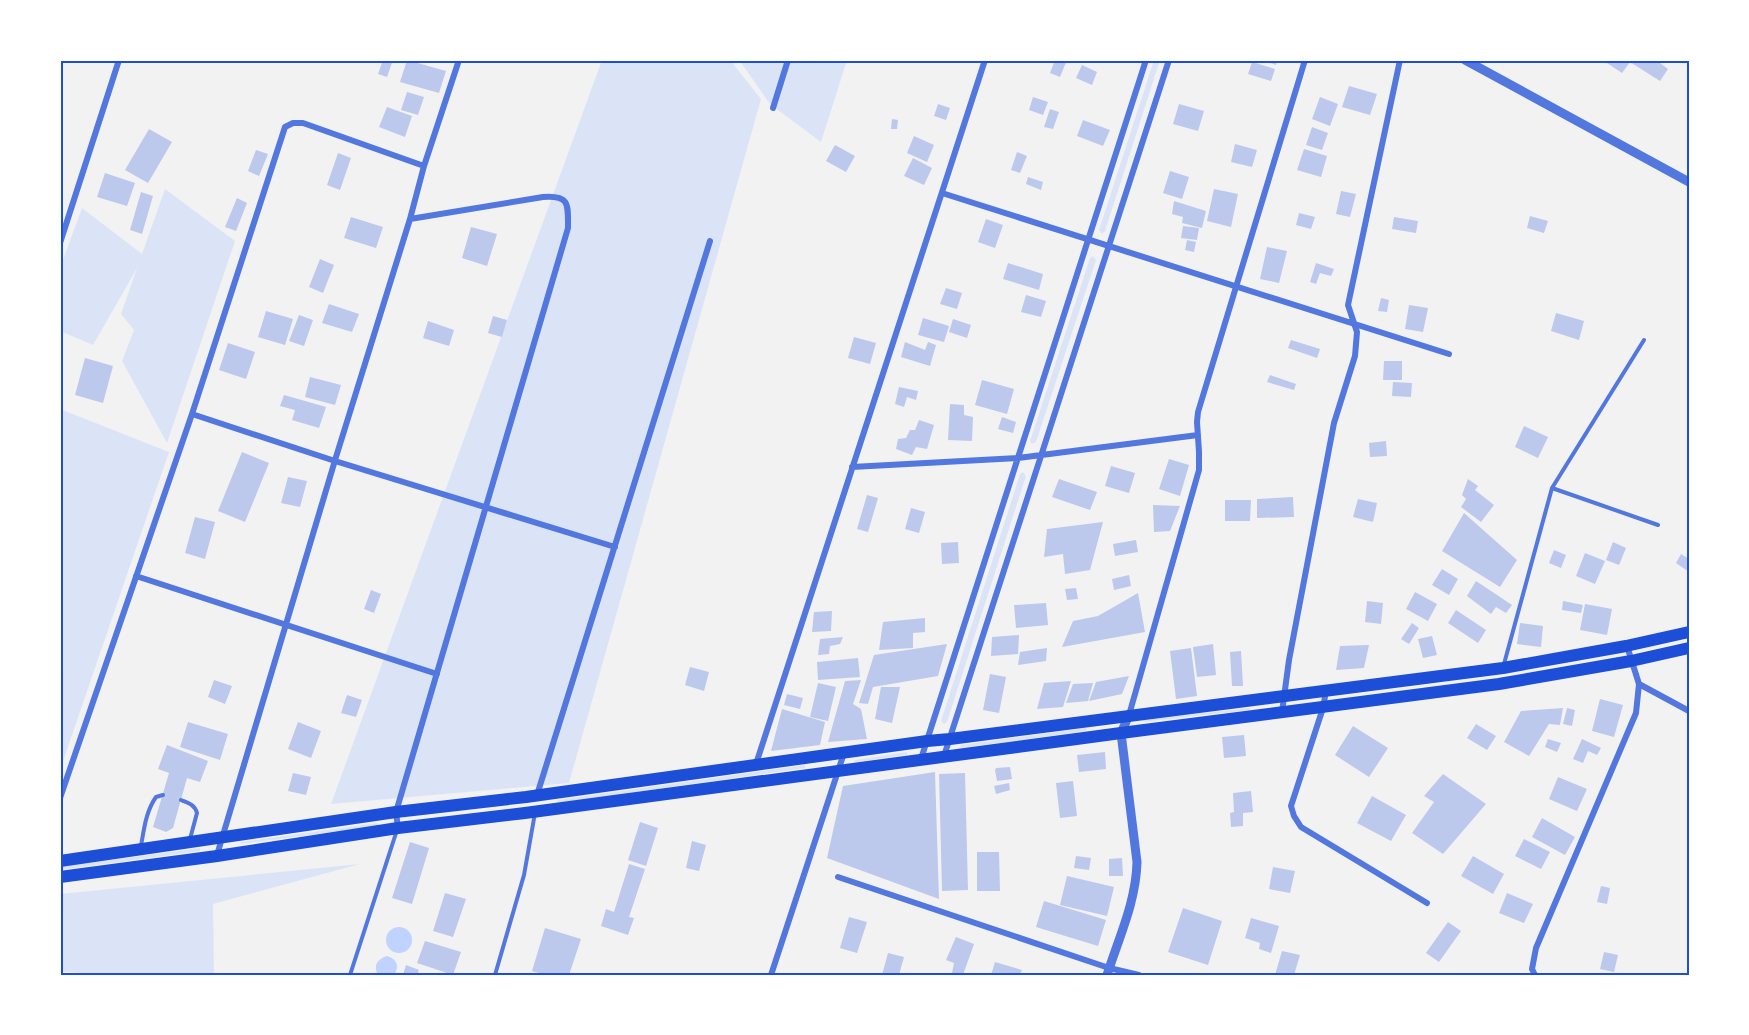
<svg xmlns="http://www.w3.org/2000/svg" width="1749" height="1035" font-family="'Alegreya Sans',sans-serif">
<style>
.green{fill:#dbe4f7}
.water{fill:#bfd3fe}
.building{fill:#bdc9ec}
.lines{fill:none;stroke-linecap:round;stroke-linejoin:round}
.service{stroke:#5277de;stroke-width:4}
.minor{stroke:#5277de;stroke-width:6}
.tertiary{stroke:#5277de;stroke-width:9}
.primary{stroke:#1d4ed8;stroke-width:12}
.neatline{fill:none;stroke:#1d4ed8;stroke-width:2}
</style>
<rect width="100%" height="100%" fill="#f2f2f2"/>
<path class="green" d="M602,60H730L761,99L569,783L331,804Z
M739,60H847L821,142L770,104Z
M1154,60H1160L1105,231L1102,234L1099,230Z
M165,189L235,241L167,443L122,361L134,330L121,314L137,268L93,345L60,331V268L82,208L142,254Z
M1093,256L1096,260L1036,442L1032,444L1030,441L1090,258Z
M60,409L169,452L60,770Z
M1023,472L1026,476L947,722L944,724L941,721L1020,474Z
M1249,708L1250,710L1143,722L1144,720Z
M1086,728V731L960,748L961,745Z
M907,752V755L854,762L855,760Z
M805,765V768L558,803V800Z
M377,823L378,826L240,844L241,842Z
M200,848V851L60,870V867Z
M360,864L213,904L214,975H102L60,971V894Z"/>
<path class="water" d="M386 940a13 13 0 1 1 26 0a13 13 0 1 1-26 0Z
M387,956C397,959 400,966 394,975H378C373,966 377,959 387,956Z"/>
<path class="building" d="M383,60H393L387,77L378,74Z
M407,60L446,71L439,93L400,82Z
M1055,60H1067L1060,77L1050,73Z
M1262,60H1277L1276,65Z
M1609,60H1656L1668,69L1660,81L1630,62L1622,73L1607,63Z
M1252,62L1275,69L1271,81L1248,74Z
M1082,65L1097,72L1092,85L1076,78Z
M1349,86L1377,94L1370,115L1342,107Z
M407,92L424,97L418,115L401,110Z
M1033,97L1048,102L1043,115L1029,110Z
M1320,97L1338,104L1330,126L1312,119Z
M938,104L950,108L946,120L934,116Z
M1179,104L1204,111L1198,131L1173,124Z
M387,107L412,116L405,137L379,127Z
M1050,109L1059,112L1053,129L1044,127Z
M892,119L898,120L897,129H891Z
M1083,120L1110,130L1103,146L1077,136Z
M1312,127L1328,133L1322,150L1306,145Z
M149,129L172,142L148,183L125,170Z
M914,136L934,145L927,162L907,153Z
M1235,144L1257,150L1252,167L1231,162Z
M835,145L855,156L846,172L826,161Z
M1304,149L1327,156L1321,177L1297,170Z
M256,150L268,154L259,176L248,171Z
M1017,152L1027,156L1020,173L1011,170Z
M338,153L351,158L340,190L327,185Z
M913,158L932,168L924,185L904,176Z
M1170,171L1189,177L1182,199L1163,193Z
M105,173L135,183L127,206L97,197Z
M1028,177L1043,182L1041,190L1026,184Z
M1214,189L1238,194L1231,227L1207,221Z
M1341,191L1356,194L1350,217L1336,214Z
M141,192L153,196L142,234L130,230Z
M237,198L247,203L236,231L225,227Z
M1174,201L1206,211L1202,228L1182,223L1183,217L1172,214Z
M1299,213L1315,217L1311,229L1296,225Z
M1530,216L1548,221L1544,233L1527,228Z
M351,217L383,227L376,248L344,238Z
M1394,217L1418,221L1416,233L1392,229Z
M986,219L1003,225L995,248L978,242Z
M1183,226L1199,228L1197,240L1181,238Z
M471,227L497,234L487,266L462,258Z
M1187,240L1196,242L1194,252L1185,250Z
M1267,247L1287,251L1279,283L1260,279Z
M320,259L334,265L323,293L309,287Z
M1008,263L1043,274L1039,290L1003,279Z
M1316,263L1334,269L1331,276L1320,273L1316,284L1310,282Z
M946,288L962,293L957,309L940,304Z
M1026,295L1046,301L1041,317L1021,312Z
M1381,298L1389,300L1387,312L1378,311Z
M329,304L359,314L352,332L322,323Z
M1409,305L1428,308L1423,332L1405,329Z
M266,311L293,319L285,345L258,337Z
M1556,313L1584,321L1579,340L1551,331Z
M299,315L313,320L304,346L289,341Z
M493,316L507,320L502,337L488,333Z
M923,318L949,326L944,342L918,335Z
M953,319L971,325L967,338L949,332Z
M428,321L454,330L449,346L423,338Z
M854,337L876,343L870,364L848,358Z
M1291,340L1320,349L1317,358L1288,348Z
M905,342L925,350L928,342L936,345L930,366L901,357Z
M228,343L255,352L246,379L219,370Z
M85,358L113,366L103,403L75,395Z
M1384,361H1402V380H1383Z
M1270,375L1296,384L1294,390L1267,382Z
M310,377L341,385L335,405L305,397Z
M982,380L1014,389L1007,414L975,405Z
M1393,382L1412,383L1411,397L1392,396Z
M899,387L918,391L916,400L907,397L904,407L895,404Z
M284,395L326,407L319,428L292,420L295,410L280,406Z
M950,404L964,405V415L973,417L972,441L948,440Z
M1002,417L1016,422L1013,433L998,429Z
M919,420L934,425L927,449L916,447L912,455L896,449L898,439L906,438L910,430H915Z
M1524,426L1548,437L1538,458L1515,447Z
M1386,441L1387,456L1370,457L1369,443Z
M242,452L269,463L245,522L218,511Z
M1169,459L1189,465L1180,496L1159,489Z
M1111,466L1135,473L1129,493L1105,486Z
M288,477L307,481L300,507L281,503Z
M1059,479L1097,492L1090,510L1052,497Z
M1468,479L1478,486L1475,490L1494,505L1481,522L1461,507L1466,499L1462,495Z
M867,495L878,498L868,532L857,529Z
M1293,497L1294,517L1257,518V499Z
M1358,499L1377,503L1373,522L1353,517Z
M1225,500H1251L1250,521H1225Z
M1153,505L1180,506L1170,531L1154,532Z
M911,508L925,512L919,533L905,529Z
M1464,513L1517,560L1500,587L1442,551Z
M195,517L215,522L205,559L185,553Z
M1103,522L1090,570L1065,574L1063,554L1044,557L1047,529Z
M1136,540L1138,552L1115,556L1113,544Z
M958,542L959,563L942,564L941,543Z
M1613,542L1626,548L1619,565L1606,560Z
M1554,550L1566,555L1561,568L1549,563Z
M1585,553L1605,561L1595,584L1576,576Z
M1681,554L1689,559V572L1676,563Z
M1442,569L1458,579L1449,595L1432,585Z
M1129,575L1131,586L1114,590L1112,579Z
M1476,581L1512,605L1506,613L1496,607L1491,614L1467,596Z
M1076,588L1078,599L1067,600L1065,589Z
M371,590L381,594L374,613L364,609Z
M1415,592L1437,604L1428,621L1406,609Z
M1138,593L1145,632L1062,647L1073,621L1098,616Z
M1367,601L1383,603L1381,624L1365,622Z
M1563,601L1583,605L1581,613L1562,610Z
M1046,603L1048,625L1016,628L1014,605Z
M1585,604L1612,609L1607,635L1580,630Z
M1456,610L1486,630L1478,643L1448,623Z
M832,611L831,631L812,632L814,612Z
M925,618V632L913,633V648L879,650L883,622Z
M1412,623L1419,628L1409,644L1401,639Z
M1520,623L1543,626L1541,647L1517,644Z
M1019,635L1018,654L991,656L992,637Z
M1432,636L1437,655L1423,658L1418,639Z
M843,637L840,644L830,646L829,654L818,655L820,639Z
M947,644L938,676L873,687L868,704L859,703L874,655Z
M1213,644L1216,675L1197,677L1193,647Z
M1369,645L1364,668L1336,670L1340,646Z
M1047,648L1046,661L1018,665L1020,652Z
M1191,648L1197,696L1176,699L1170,651Z
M1241,651L1243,686H1232L1230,652Z
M858,658L860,677L818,680L817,662Z
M690,667L709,672L704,691L685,685Z
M990,674L1006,677L999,713L983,710Z
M1129,676L1122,694L1089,701L1096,682Z
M214,680L232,686L225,704L208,697Z
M861,680L853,704L861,709L867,739L828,742L845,681Z
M1071,681L1063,707L1037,709L1044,683Z
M818,683L836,687L828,721L810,717Z
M1093,683L1088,701L1066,703L1073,684Z
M881,687H900L892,723L875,719Z
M787,694L803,698L800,709L784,705Z
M347,695L362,700L356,717L341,713Z
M1600,699L1623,705L1614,737L1592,731Z
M1563,708L1560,725L1549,724L1529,756L1504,742L1521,711Z
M1567,708L1575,710L1572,726L1563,724Z
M782,709L825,722L820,745L771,751Z
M188,722L228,734L220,760L180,747Z
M298,722L321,731L311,758L288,749Z
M1476,724L1496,736L1487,750L1467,738Z
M1353,726L1388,748L1369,777L1335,755Z
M1244,735L1246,756L1224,758L1222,737Z
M1548,739L1561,743L1557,752L1545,747Z
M1582,739L1601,748L1597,755L1588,751L1583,763L1573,759Z
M167,745L208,761L200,782L187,778L173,828L166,832L153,827L169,773L158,769Z
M1105,752L1106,769L1079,772L1077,755Z
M1010,767L1012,779L997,781L995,770L996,768Z
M935,772L939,899L827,858L843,786Z
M293,773L311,777L306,795L288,791Z
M965,773L968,890L942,891L939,774Z
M1443,774L1486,804L1443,854L1412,833L1434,802L1424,796Z
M1558,777L1587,789L1577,811L1549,799Z
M1073,781L1077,816L1060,818L1056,783Z
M1009,783L1010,790L996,794L994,786Z
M1251,791L1253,812L1243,813V826L1231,827L1230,813L1234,812L1233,793Z
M1372,796L1406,815L1391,841L1357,823Z
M1542,818L1575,837L1565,855L1532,837Z
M640,822L658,828L646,866L628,860Z
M1524,839L1550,852L1541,869L1515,856Z
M692,841L706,845L699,871L686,868Z
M410,842L429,848L412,904L392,898Z
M977,852H999L1000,891H977Z
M1076,856L1091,858L1089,870L1074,868Z
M1473,856L1504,874L1493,894L1461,876Z
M1122,858L1123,876H1109V859Z
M629,864L645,869L629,917L634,918L628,935L601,926L606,909L614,912Z
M1273,867L1295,871L1290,893L1269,889Z
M1067,876L1114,887L1107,916L1060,905Z
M1601,886L1610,888L1607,904L1597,902Z
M445,893L466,899L453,937L433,931Z
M1507,893L1533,904L1524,923L1499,913Z
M1044,901L1106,920L1098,946L1036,927Z
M1183,908L1222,921L1208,965L1168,952Z
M849,917L867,922L857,953L840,948Z
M1251,918L1279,926L1271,953L1259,949L1260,943L1245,938Z
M1448,922L1461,931L1439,962L1426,953Z
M545,928L581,939L569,975H546L532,971Z
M956,937L974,944L963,975L952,973L954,963L946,960Z
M425,941L461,952L453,975L417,963Z
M1282,951L1300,955L1294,975H1275Z
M1604,952L1618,955L1614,972L1600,969Z
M888,953L904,957L899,975H882Z
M995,962L1022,970L1020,975H991Z
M406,965L419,970L417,975H403Z"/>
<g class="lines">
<path class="service" d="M1552,488L1658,525
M1504,664L1552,488L1644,340
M181,800C189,803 195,805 197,813L190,839
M141,846C144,829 146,811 156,797L163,795
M350,975L397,830
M495,975L524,875L535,813"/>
<path class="minor" d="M773,108L788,60
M942,193L1449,354
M60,243L119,60
M192,414L335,461L615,547
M852,467L1018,458L1198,435
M136,576L437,674
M1639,684L1689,711
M1326,691L1323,708L1291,806L1294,816L1301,827L1427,903
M1282,712L1289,660L1334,423L1355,356L1357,332L1348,305L1400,60
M1129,715L1199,470V452L1197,422L1198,412L1305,60
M944,756L1169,60
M921,759L1146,60
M756,764L985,60
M537,795L710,241
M60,798L192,414L285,127L293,123H303L424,166
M398,828L396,812L568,228C568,204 570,195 543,197L410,219
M217,855L336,457L410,219L424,166L459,60
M838,877L1109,968L1139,975
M771,975L844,753
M1535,975L1532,969L1536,948L1636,713L1639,684L1627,646"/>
<path class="tertiary" d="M1465,60L1689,182
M1107,975C1119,937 1136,902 1137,862L1121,733L1129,715"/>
<path class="primary" d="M60,861L396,812L526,797L927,741L950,739L1503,668L1626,646L1689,632
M60,877L217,856L398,828L525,813L1121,733L1499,684L1631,661L1689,648"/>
</g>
<rect width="1749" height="1035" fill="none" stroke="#ffffff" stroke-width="123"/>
<rect x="62" y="62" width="1626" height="912" class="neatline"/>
</svg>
